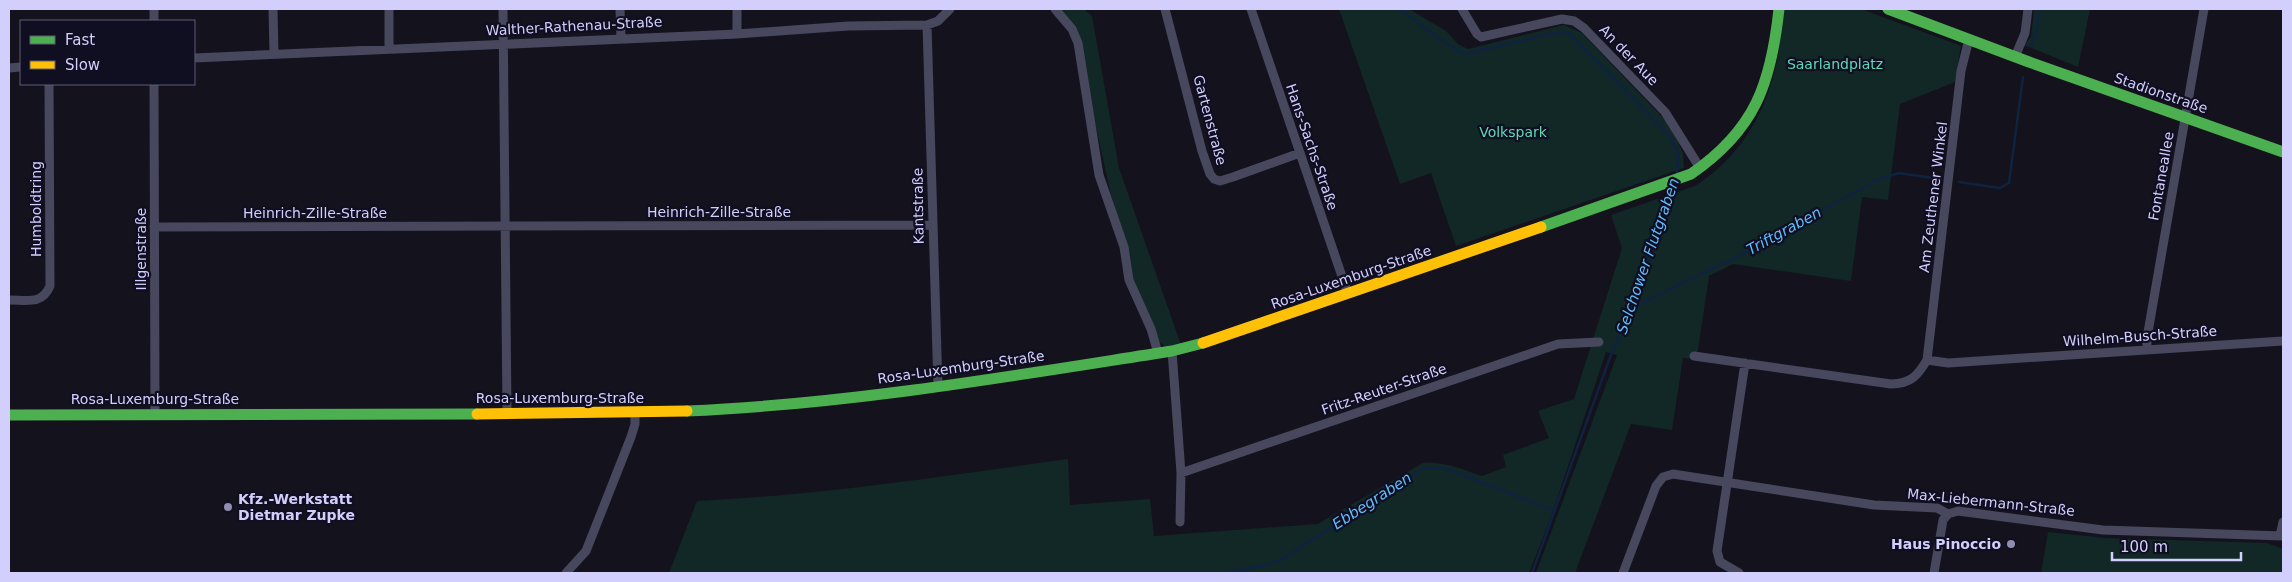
<svg xmlns="http://www.w3.org/2000/svg" width="2292" height="582" font-family="'DejaVu Sans',sans-serif">
<style>
.green{fill:#112827}
.lines{fill:none;stroke-linecap:round;stroke-linejoin:round}
.stream{stroke:#0f2341;stroke-width:2.5}
.street{stroke:#47475d;stroke-width:9}
.fast{stroke:#4caf50;stroke-width:11}
.slow{stroke:#ffc107;stroke-width:11}
.poi-dot{fill:#908daf;stroke:#100e21;stroke-width:2}
.labels{text-anchor:middle;dominant-baseline:central;stroke-width:4.5;stroke-linejoin:round;paint-order:stroke}
.street-label{font-size:14px;fill:#d3cffd;stroke:#100e21}
.park-label{font-size:14px;fill:#5edbb6;stroke:#100e21}
.poi-label{font-size:14px;font-weight:bold;fill:#d3cffd;stroke:#100e21;text-anchor:start}
.water-label{font-size:15px;font-style:italic;fill:#61bafa;stroke:#100e21}
</style>
<rect width="100%" height="100%" fill="#14121d"/>
<path class="green" d="M1060,9H1084L1092,16L1119,168L1181,345L1165,346L1159,342L1136,289L1125,244L1111,195L1093,114L1082,49Z
M1339,9H1409L1446,31L1458,44L1468,49L1564,25L1582,33L1665,120L1677,139L1683,154L1684,168L1456,246L1431,173L1400,184Z
M1783,9H1861L1961,46L1955,82L1900,104L1888,200L1862,197L1851,281L1733,264L1709,276L1698,350L1696,359L1683,358L1672,430L1631,424L1575,573H1536L1617,355L1606,352L1551,517L1529,573H669L697,501C822,495 945,476 1068,459L1070,505L1150,499L1154,536L1318,524L1423,463C1444,461 1462,469 1482,476L1506,467L1503,455L1549,438L1538,411L1574,399L1622,248L1611,215L1695,186C1758,145 1780,81 1783,9Z
M2034,9H2090L2078,67L2024,45L2031,37Z
M2048,532L2105,538L2267,543L2283,549V573H2041Z"/>
<g class="lines">
<path class="stream" d="M1399,9L1453,48L1465,54L1560,32H1567L1671,137L1678,154L1677,174
M2031,46L2035,37L2039,9
M1959,182L2000,188L2009,183L2023,77
M1632,308L1747,252L1877,180L1899,173L1940,179
M1221,573L1266,565L1282,559L1424,468L1448,469L1555,511
M1532,573L1612,352L1632,309L1667,211L1674,184"/>
<path class="street" d="M273,9L274,54
M389,9V48
M503,9L507,413
M620,9L621,38
M737,9V34
M1055,9L1072,29L1078,43L1099,175L1124,247L1129,280L1151,329L1158,353
M1165,9L1202,151L1210,174L1214,179L1220,181L1233,177L1300,153
M1251,9L1348,294
M1462,9L1477,34L1481,37L1562,19L1574,21L1584,28L1665,112L1700,168
M154,21V9
M927,25L938,387
M2015,57L2025,33L2028,9
M194,58L737,34L848,26L927,25L938,21L950,9
M9,68L21,67
M154,84L155,414
M154,227L932,225
M9,300C27,300 42,305 50,286L49,84
M2147,349V338L2204,9
M1172,351L1181,473L1180,522
M1694,356L1891,384C1911,384 1918,375 1927,360L1961,71L1969,39
M1927,360L1948,363L2283,341
M1181,473L1558,344L1599,342
M2280,536L2283,522
M566,573L586,551L631,437L635,424V413
M1623,573L1656,486L1663,477L1673,474L1874,505L1937,508L1948,514L1958,511L2103,530L2283,536
M1739,573L1720,562L1717,551L1745,363
M1934,573L1943,520L1948,514"/>
<path class="fast" d="M1888,9L2029,62L2283,152
M1541,227L1691,174C1755,130 1771,84 1779,9
M687,411C850,404 1011,376 1172,351L1203,343
M9,415L477,414"/>
<path class="slow" d="M1203,343L1541,227
M477,414L687,411"/>
</g>
<g class="poi-dot">
<circle cx="228" cy="507" r="5"/>
<circle cx="2011" cy="544" r="5"/>
</g>
<g class="labels">
<g class="street-label">
<text transform="translate(574 26) rotate(-3)">Walther-Rathenau-Straße</text>
<text transform="translate(1629 55) rotate(46)">An der Aue</text>
<text transform="translate(2161 93) rotate(19)">Stadionstraße</text>
<text transform="translate(1210 120) rotate(75)">Gartenstraße</text>
<text transform="translate(1312 147) rotate(71)">Hans-Sachs-Straße</text>
<text transform="translate(2161 176) rotate(-80)">Fontaneallee</text>
<text transform="translate(1933 197) rotate(-83)">Am Zeuthener Winkel</text>
<text transform="translate(918 206) rotate(-91)">Kantstraße</text>
<text transform="translate(36 209) rotate(-90)">Humboldtring</text>
<text x="719" y="212">Heinrich-Zille-Straße</text>
<text x="315" y="213">Heinrich-Zille-Straße</text>
<text transform="translate(141 249) rotate(-90)">Illgenstraße</text>
<text transform="translate(1351 277) rotate(-19)">Rosa-Luxemburg-Straße</text>
<text transform="translate(2140 336) rotate(-4)">Wilhelm-Busch-Straße</text>
<text transform="translate(961 367) rotate(-8)">Rosa-Luxemburg-Straße</text>
<text transform="translate(1384 389) rotate(-19)">Fritz-Reuter-Straße</text>
<text x="560" y="398">Rosa-Luxemburg-Straße</text>
<text x="155" y="399">Rosa-Luxemburg-Straße</text>
<text transform="translate(1991 502) rotate(6)">Max-Liebermann-Straße</text>
</g>
<g class="park-label">
<text x="1835" y="64">Saarlandplatz</text>
<text x="1513" y="132">Volkspark</text>
</g>
<g class="poi-label">
<text x="238" y="499">Kfz.-Werkstatt<tspan x="238" dy="16">Dietmar Zupke</tspan></text>
<text x="2001" y="544" text-anchor="end">Haus Pinoccio</text>
</g>
<g class="water-label">
<text transform="translate(1784 231) rotate(-29)">Triftgraben</text>
<text transform="translate(1648 256) rotate(-71)">Selchower Flutgraben</text>
<text transform="translate(1372 501) rotate(-33)">Ebbegraben</text>
</g>
</g>
<rect width="2292" height="582" fill="none" stroke="#d3cffd" stroke-width="20"/>
<rect x="20" y="20" width="175" height="65" fill="#100e21" stroke="#5e5b79"/>
<rect x="30" y="36" width="25" height="8" fill="#4caf50" stroke="#5e5b79"/>
<text x="65" y="45" font-size="15" fill="#d3cffd">Fast</text>
<rect x="30" y="61" width="25" height="8" fill="#ffc107" stroke="#5e5b79"/>
<text x="65" y="70" font-size="15" fill="#d3cffd">Slow</text>
<path d="M2112 552v8h129v-8" fill="none" stroke="#d3cffd" stroke-width="2.5"/>
<text x="2120" y="552" font-size="15" fill="#d3cffd" stroke="#100e21" stroke-width="4" paint-order="stroke">100 m</text>
</svg>
